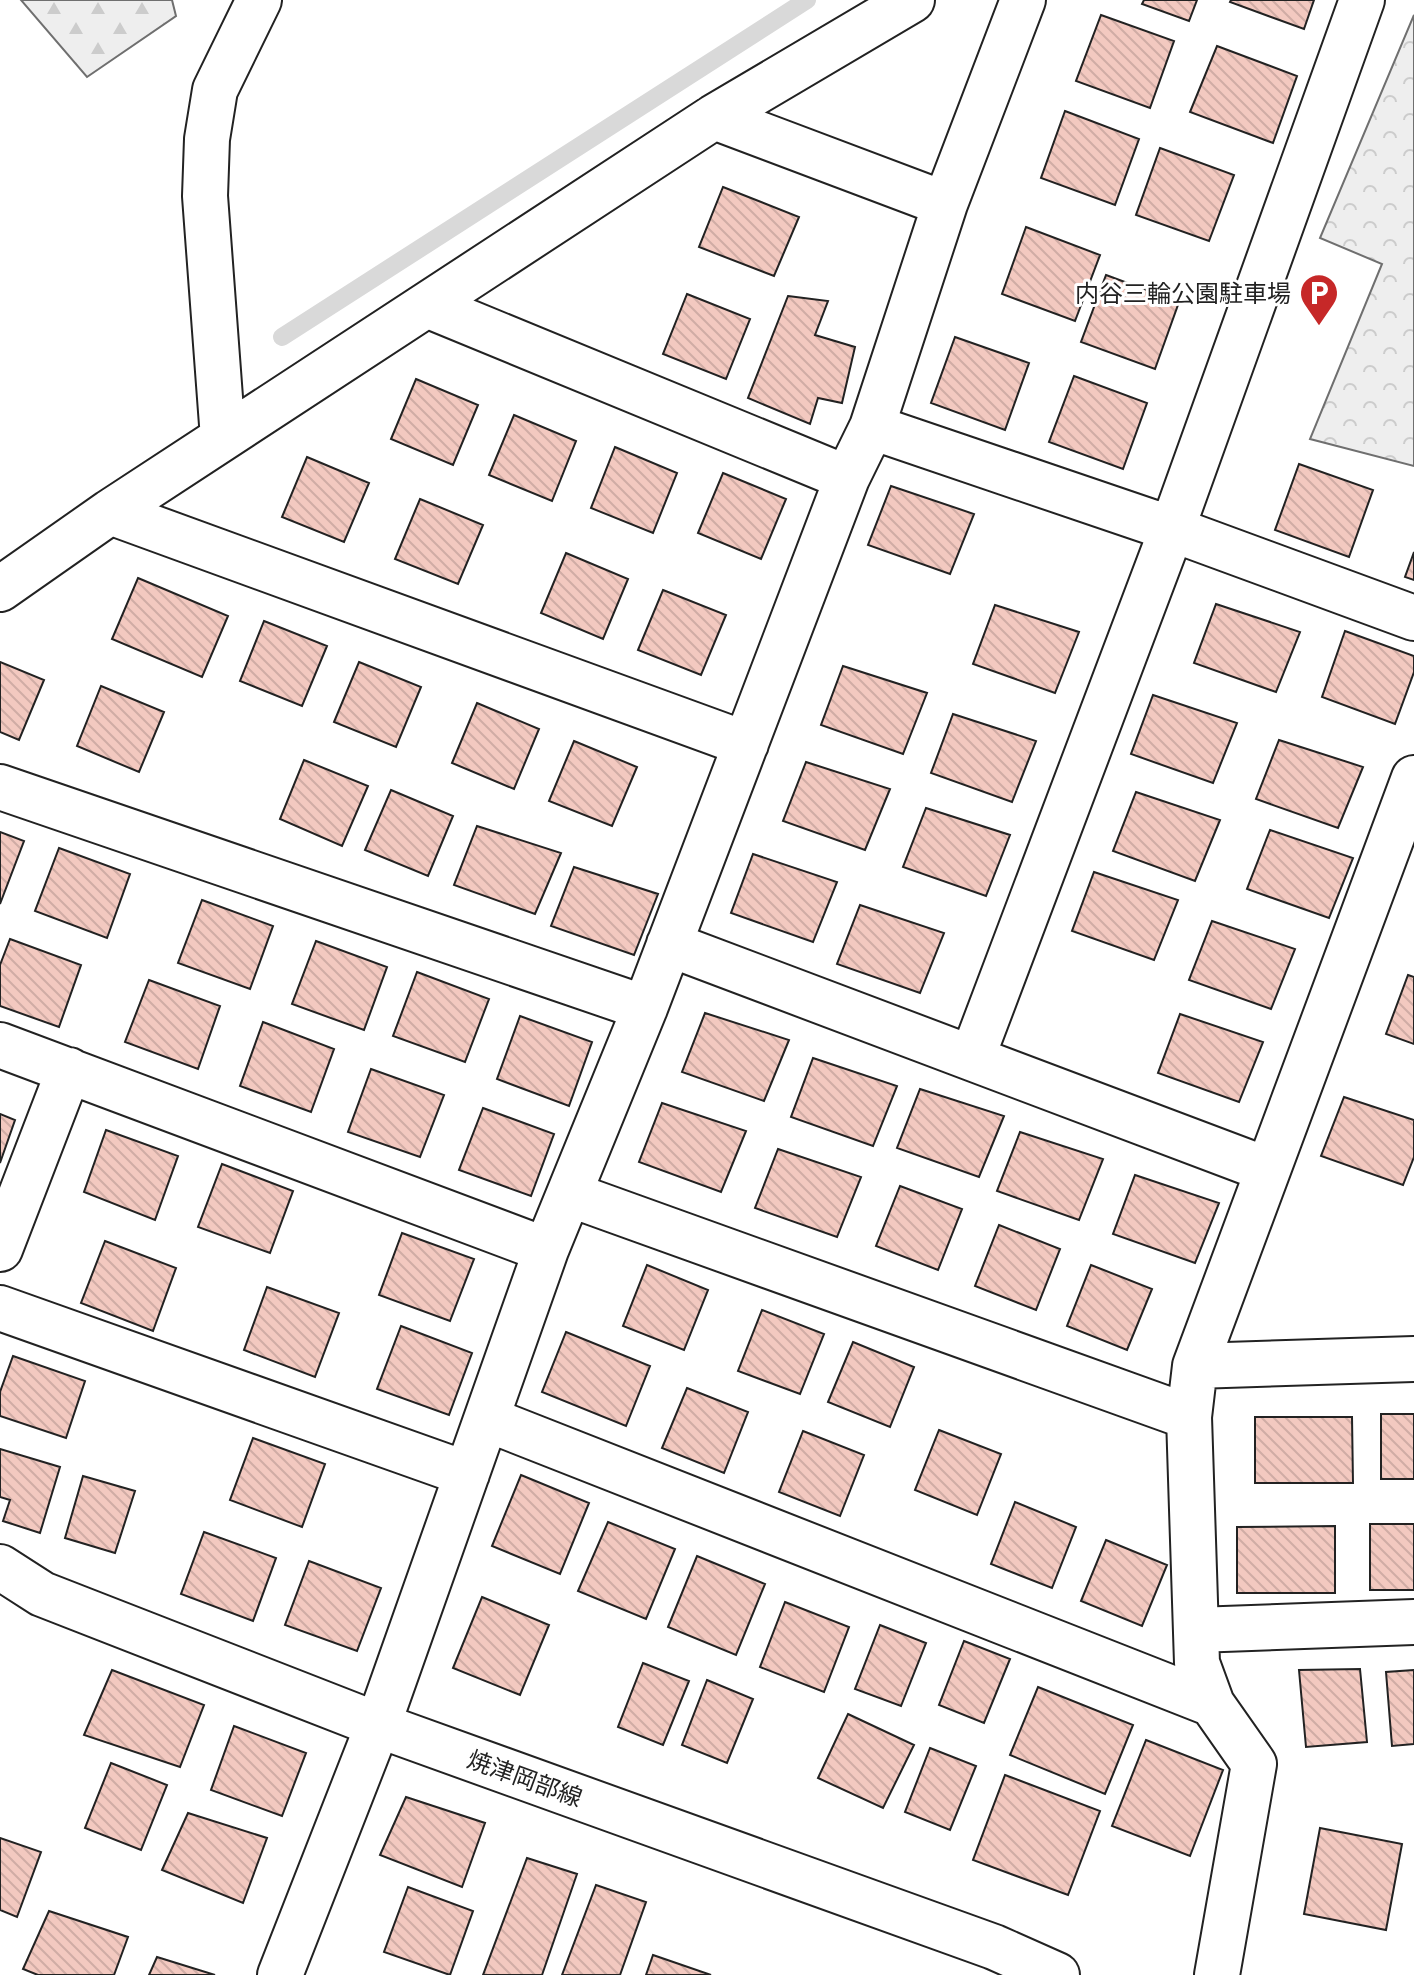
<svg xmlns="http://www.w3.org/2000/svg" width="1414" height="1975" font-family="Quicksand,'Noto Sans JP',sans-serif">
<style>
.forest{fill:url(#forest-firs);stroke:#6f6f6f;stroke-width:2}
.park{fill:url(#park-crowns);stroke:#6f6f6f;stroke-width:2}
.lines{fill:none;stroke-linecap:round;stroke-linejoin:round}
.stream{stroke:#d9d9d9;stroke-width:18}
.building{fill:url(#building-back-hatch);stroke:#222;stroke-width:2}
.street-casing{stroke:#222;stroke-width:48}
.secondary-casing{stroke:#222;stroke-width:48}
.street{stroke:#fff;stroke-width:44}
.secondary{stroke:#fff;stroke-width:44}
.labels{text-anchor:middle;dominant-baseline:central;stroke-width:6;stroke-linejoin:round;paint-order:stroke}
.poi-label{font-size:24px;fill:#222;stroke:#fff;text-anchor:end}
.street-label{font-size:24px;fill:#222;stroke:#fff}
</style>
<defs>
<pattern id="forest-firs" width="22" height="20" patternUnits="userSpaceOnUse" patternTransform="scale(2)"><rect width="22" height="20" fill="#eee"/><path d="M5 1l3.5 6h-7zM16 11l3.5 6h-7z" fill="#ccc"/></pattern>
<pattern id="park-crowns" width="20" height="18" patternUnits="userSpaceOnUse" patternTransform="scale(2)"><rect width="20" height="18" fill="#eee"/><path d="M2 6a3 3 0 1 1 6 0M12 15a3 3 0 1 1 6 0" fill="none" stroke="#ccc"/></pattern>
<pattern id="building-back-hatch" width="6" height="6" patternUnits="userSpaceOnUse" patternTransform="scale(2)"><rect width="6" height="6" fill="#f3c9c0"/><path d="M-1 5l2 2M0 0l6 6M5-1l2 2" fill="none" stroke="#d0aca5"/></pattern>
</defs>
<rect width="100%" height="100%" fill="#fff"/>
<path class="forest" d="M21,0H172L176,16L87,77Z"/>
<path class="park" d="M1414,15V466L1310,439L1382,264L1320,238Z"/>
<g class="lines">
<path class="stream" d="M282,337L807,0"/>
</g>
<path class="building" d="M1144,0H1197L1189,21L1142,4Z
M1231,0H1314L1304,29L1230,2Z
M1101,15L1174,41L1150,108L1076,81Z
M1217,46L1297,76L1273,143L1190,112Z
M1065,111L1139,139L1115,205L1041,178Z
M1160,148L1234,175L1209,241L1136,215Z
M723,187L799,217L774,276L699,247Z
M1026,227L1100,255L1075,321L1002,294Z
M1106,275L1179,302L1155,369L1081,342Z
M687,294L750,319L726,379L663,354Z
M788,296L828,301L815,335L855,347L842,403L818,398L810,424L748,398Z
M955,337L1029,363L1005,430L931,403Z
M1074,376L1147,403L1123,469L1049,442Z
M416,379L478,405L453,465L391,439Z
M514,415L576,441L552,501L489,475Z
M615,447L677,473L653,533L591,508Z
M307,457L369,483L344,542L282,517Z
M1299,464L1373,490L1349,557L1275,530Z
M723,473L786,499L761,559L698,533Z
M891,486L974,514L950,574L868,545Z
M420,499L483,525L458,584L395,559Z
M1414,552V580L1405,577Z
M566,553L628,579L603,639L541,613Z
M138,578L228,616L202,677L112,639Z
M663,590L726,615L701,675L638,650Z
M1216,604L1300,632L1276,692L1194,663Z
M995,605L1079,632L1055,693L973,664Z
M264,621L327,646L302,706L240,681Z
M1345,631L1414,656V672L1395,724L1322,697Z
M0,662L44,680L19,740L0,732Z
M359,662L421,687L396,747L334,722Z
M843,666L927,693L903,754L821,725Z
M101,686L164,712L139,772L77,746Z
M1153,695L1237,723L1213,783L1131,754Z
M477,703L539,729L514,789L452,763Z
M953,714L1036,741L1012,802L931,773Z
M1279,740L1363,767L1338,828L1256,799Z
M574,741L637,767L612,826L549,801Z
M304,760L368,786L342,846L280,819Z
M806,762L890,789L865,850L783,821Z
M391,790L453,816L428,876L365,850Z
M1136,792L1220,820L1195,881L1113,851Z
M926,808L1010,835L986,896L903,867Z
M477,826L561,853L535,914L454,885Z
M1270,830L1353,858L1329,918L1247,889Z
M0,832L24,841L0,904Z
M59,848L130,874L107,938L35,911Z
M753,854L837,882L813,942L731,913Z
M574,867L658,894L634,955L551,926Z
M1094,872L1178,900L1154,960L1072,931Z
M202,900L273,926L250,989L178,963Z
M860,905L944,933L920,993L837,964Z
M1212,921L1295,949L1271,1009L1189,980Z
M10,939L81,965L59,1027L0,1006V965Z
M316,941L387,967L364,1030L292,1004Z
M417,972L489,999L465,1062L393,1036Z
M1408,975L1414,977V1044L1386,1034Z
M149,980L220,1006L198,1069L125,1042Z
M705,1013L789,1040L764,1101L682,1072Z
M1180,1014L1263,1042L1239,1102L1158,1073Z
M520,1016L592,1042L569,1106L497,1079Z
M263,1022L334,1049L311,1112L240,1086Z
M813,1058L897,1086L873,1146L791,1117Z
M371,1069L444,1095L420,1157L348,1132Z
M920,1089L1004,1116L979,1177L897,1148Z
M1344,1097L1414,1120V1157L1403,1185L1321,1156Z
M662,1103L746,1131L721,1192L639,1162Z
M483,1108L554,1134L531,1196L459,1170Z
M0,1114L15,1120L0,1163Z
M106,1130L178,1156L155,1220L84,1192Z
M1020,1132L1103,1159L1079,1220L997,1191Z
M778,1149L861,1177L837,1237L755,1208Z
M222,1164L293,1191L270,1253L198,1227Z
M1135,1175L1219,1203L1195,1263L1113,1234Z
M900,1186L962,1209L938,1270L876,1246Z
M999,1225L1060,1249L1036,1310L975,1286Z
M402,1233L474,1259L450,1321L379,1295Z
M105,1241L176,1268L153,1331L81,1303Z
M647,1265L708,1290L684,1350L623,1326Z
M1091,1265L1152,1289L1127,1350L1067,1326Z
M267,1287L339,1313L315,1377L244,1350Z
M762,1310L824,1334L800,1394L738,1371Z
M401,1326L472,1353L449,1415L377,1389Z
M566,1332L650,1366L626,1426L542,1392Z
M853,1342L914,1367L890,1427L828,1402Z
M13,1356L85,1381L66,1438L0,1416V1392Z
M687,1388L748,1412L724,1473L662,1448Z
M1381,1414H1414V1479H1381Z
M1255,1417H1352L1353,1483H1255Z
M939,1430L1001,1454L977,1515L915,1490Z
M803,1431L864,1455L840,1516L779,1492Z
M253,1438L325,1464L302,1527L230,1500Z
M0,1449L60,1467L40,1533L3,1521L10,1500L0,1497Z
M521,1475L589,1503L560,1574L492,1546Z
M83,1476L135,1491L115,1553L65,1538Z
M1015,1502L1076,1527L1052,1588L991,1564Z
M608,1522L675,1549L646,1619L578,1591Z
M1370,1524H1414V1590H1370Z
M1335,1526V1593H1237V1527Z
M204,1532L276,1558L253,1621L181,1594Z
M1106,1540L1167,1565L1142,1626L1081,1601Z
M697,1556L765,1584L736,1655L668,1627Z
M309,1561L381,1588L357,1651L285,1625Z
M482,1597L549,1625L520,1695L453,1668Z
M785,1602L849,1627L824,1692L760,1667Z
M880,1625L926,1643L901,1706L855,1689Z
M964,1641L1010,1659L984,1723L939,1705Z
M643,1663L689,1681L663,1745L618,1727Z
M1360,1669L1367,1742L1306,1747L1299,1670Z
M112,1670L204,1705L180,1767L84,1735Z
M1414,1670V1744L1392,1746L1386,1672Z
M707,1680L753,1699L727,1763L682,1745Z
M1038,1687L1133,1725L1105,1794L1010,1755Z
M848,1714L914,1745L883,1808L818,1778Z
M234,1726L306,1753L282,1816L211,1790Z
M1146,1740L1223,1770L1190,1856L1112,1826Z
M930,1748L976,1766L950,1830L905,1812Z
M111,1763L167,1785L141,1850L85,1828Z
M1005,1775L1100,1811L1068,1895L973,1860Z
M406,1797L485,1823L462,1887L380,1855Z
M188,1813L267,1838L243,1903L162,1870Z
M1320,1828L1402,1844L1386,1930L1304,1914Z
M0,1838L41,1852L17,1917L0,1910Z
M527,1858L577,1874L542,1975H483Z
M596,1885L646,1902L620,1975H562Z
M408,1887L473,1911L450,1975L384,1952Z
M49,1911L128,1937L114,1975H38L23,1969Z
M653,1955L711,1975H646Z
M157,1957L215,1975H149Z"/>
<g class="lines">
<g class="street-casing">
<path id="street" d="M714,117L945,204
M429,306L847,478
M872,427L1172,529L1414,618
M223,438L205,196L207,139L215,90L259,0
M110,512L746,744
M0,589L110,512L714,117L912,0
M0,787L645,1008
M669,944L1268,1170
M0,1045L546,1250
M972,1058L1172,529L1362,0
M569,1194L1189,1417
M0,1249L69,1070
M0,1308L467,1474
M1195,1366L1414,1359
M487,1419L1212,1704
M1196,1630L1414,1622
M280,1975L378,1725L546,1250L645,1008L847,478L872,427L945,204L1023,0
M1217,1975L1254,1764L1212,1704L1197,1663L1189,1417L1195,1366L1414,778"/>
</g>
<g class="secondary-casing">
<path id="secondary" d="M0,1567L42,1594L378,1725L994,1947L1057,1975"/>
</g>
<use href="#street" class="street"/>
<use href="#secondary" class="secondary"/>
</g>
<defs>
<g id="parking-pin" transform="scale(2)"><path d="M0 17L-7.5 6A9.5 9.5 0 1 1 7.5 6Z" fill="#c62828" stroke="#fff"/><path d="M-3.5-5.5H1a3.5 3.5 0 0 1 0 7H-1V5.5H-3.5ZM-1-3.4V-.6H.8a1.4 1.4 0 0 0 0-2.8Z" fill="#fff"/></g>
</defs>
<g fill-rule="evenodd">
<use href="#parking-pin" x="1319" y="293"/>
</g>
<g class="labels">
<g class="poi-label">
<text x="1291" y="293">内谷三輪公園駐車場</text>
</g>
<g class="street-label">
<text transform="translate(525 1778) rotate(20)">焼津岡部線</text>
</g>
</g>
</svg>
